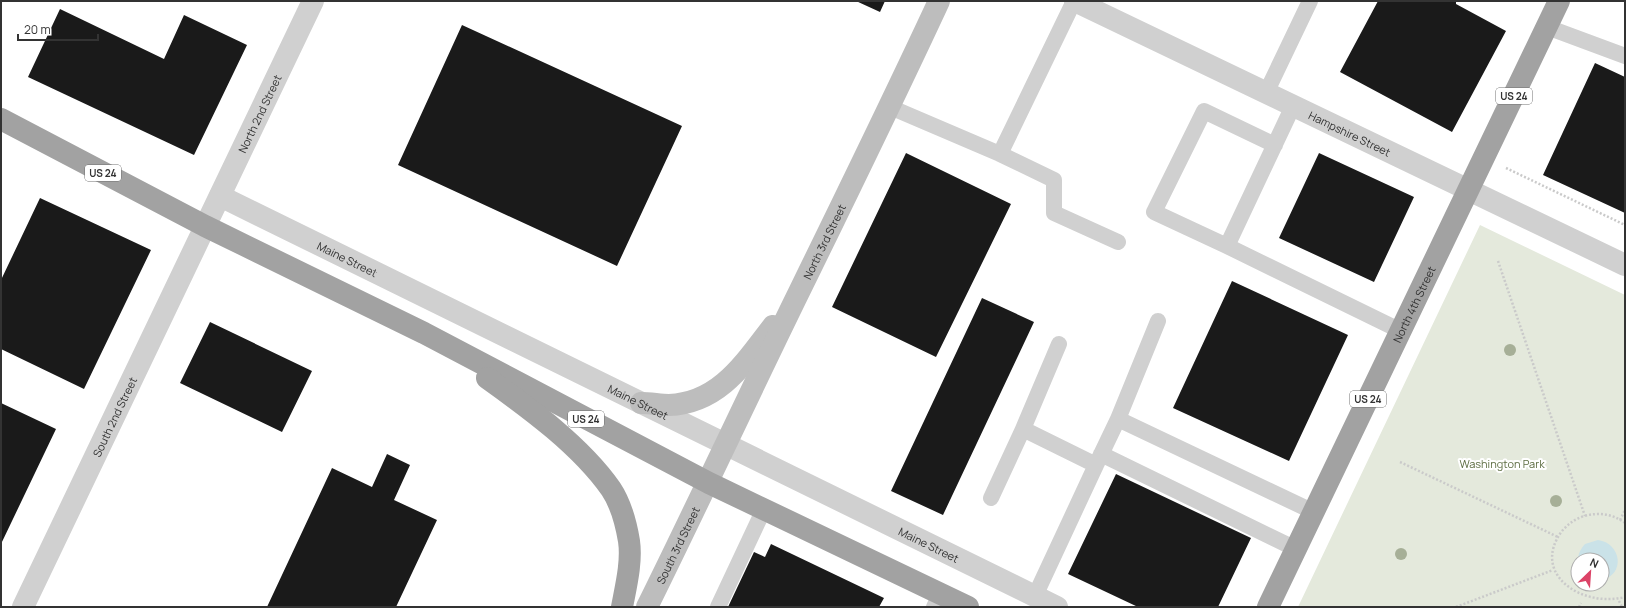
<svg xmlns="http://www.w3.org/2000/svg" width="1626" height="608" font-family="Manrope,sans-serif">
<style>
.green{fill:#e4e9dc;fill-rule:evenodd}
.water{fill:#cae2e8}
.building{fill:#1a1a1a}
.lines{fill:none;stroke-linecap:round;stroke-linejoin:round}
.path{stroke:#cacaca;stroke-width:2.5;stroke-dasharray:2 2;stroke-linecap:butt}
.service{stroke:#d0d0d0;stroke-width:16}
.minor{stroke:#d0d0d0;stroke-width:22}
.secondary{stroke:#bdbdbd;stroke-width:22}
.trunk{stroke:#a2a2a2;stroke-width:22}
.tree{fill:#a6af97}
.labels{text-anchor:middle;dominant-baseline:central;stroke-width:4;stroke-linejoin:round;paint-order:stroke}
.shield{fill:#fff;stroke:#707070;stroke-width:1}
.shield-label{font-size:10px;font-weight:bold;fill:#333}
.street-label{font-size:11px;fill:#333;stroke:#fff}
.park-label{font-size:11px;fill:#5d6d42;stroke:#fff}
</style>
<rect width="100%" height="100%" fill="#fff"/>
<path class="green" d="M1480,225L1625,295V607H1298ZM1578,560H1602V584H1578Z"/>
<path class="water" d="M1598,540C1621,543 1626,574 1602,580V560H1578V565C1577,557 1579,551 1585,544Z"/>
<path class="building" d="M856,1H885L880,12Z
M1378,1H1456V4L1506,31L1452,132L1340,72Z
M60,9L164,59L184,15L247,45L194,155L28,77Z
M462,25L682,126L617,266L398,165Z
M1595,63L1625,77V213L1543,175Z
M906,153L1011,204L936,357L832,307Z
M1319,153L1414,197L1374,282L1279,238Z
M40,198L151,250L84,389L1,349V280Z
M1232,281L1348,335L1289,461L1173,408Z
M982,298L1034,322L943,515L891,491Z
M210,322L312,371L282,432L180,383Z
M1,403L56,429L1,544Z
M387,454L410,465L394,500L437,520L396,607H267L332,468L372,487Z
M1116,474L1251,538L1218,607H1138L1068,574Z
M771,544L884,598L879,607H728L754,552L765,557Z"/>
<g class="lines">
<path class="path" d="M1506,168L1625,225
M1498,261L1585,516
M1400,462L1558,537
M1620,520L1625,510
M1625,523C1613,514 1599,512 1584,516C1575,519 1568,524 1562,531C1530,574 1582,608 1625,597
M1619,601L1622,607
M1456,607L1553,570
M1579,607L1581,603"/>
<path class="service" d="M1547,27L1625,56
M1266,93L1310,1
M1293,106L1227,246L1401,331
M890,107L1000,154L1074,1
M1000,154L1054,180V213L1118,242
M1227,246L1154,212L1204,111L1275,145
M1118,419L1158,321
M1023,429L1059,344
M1101,454L1296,549
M1096,465L1118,419L1314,512
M991,498L1023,429L1096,465L1035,596
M718,607L764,509
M934,607L940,594"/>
<g class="minor">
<path id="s1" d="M1075,1L1625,265"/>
<path id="s2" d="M220,196L1057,607"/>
<path id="s3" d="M23,607L313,1"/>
</g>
<g class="secondary">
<path d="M641,403C651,403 660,405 669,405C720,403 745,362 773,326"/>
<path id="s4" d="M647,607C699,502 748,396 800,290C847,194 894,98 939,1"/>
</g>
<g class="trunk">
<path d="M1,119L205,226L424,333L709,483L968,607"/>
<path d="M487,378C529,408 581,446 611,489C621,504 626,523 629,541C632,562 626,586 622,607"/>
<path id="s5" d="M1268,607L1559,1"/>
</g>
</g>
<g class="tree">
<circle cx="1510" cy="350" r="6"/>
<circle cx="1556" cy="501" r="6"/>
<circle cx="1401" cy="554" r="6"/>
</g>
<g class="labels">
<g class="shield">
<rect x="1496" y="88" width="36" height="16" rx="3"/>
<rect x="85" y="165" width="36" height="16" rx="3"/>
<rect x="1350" y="391" width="36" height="16" rx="3"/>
<rect x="568" y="411" width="36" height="16" rx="3"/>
</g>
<g class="shield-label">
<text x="1514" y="96">US 24</text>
<text x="103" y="173">US 24</text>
<text x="1368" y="399">US 24</text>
<text x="586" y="419">US 24</text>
</g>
<g class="street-label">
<text stroke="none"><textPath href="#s3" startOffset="547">North 2nd Street</textPath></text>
<text stroke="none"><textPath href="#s1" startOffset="305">Hampshire Street</textPath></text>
<text stroke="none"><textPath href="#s4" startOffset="406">North 3rd Street</textPath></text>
<text stroke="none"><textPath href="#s2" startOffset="142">Maine Street</textPath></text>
<text stroke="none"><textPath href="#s5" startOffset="336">North 4th Street</textPath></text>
<text stroke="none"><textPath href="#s2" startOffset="466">Maine Street</textPath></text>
<text stroke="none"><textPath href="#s3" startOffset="211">South 2nd Street</textPath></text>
<text stroke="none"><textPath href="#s2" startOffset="790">Maine Street</textPath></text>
<text stroke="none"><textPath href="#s4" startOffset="69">South 3rd Street</textPath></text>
</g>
<g class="park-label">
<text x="1502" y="463">Washington Park</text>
</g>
</g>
<rect width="1626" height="608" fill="none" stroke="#333333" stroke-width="4"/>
<g transform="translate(1590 572) rotate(25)"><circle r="19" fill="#ffffff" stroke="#adadad"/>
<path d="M0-3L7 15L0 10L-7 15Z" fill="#dc4367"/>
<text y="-6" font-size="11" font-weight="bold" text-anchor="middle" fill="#333333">N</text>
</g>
<path d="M18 34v6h80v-6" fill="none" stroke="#333333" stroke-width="2"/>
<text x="24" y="34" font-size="12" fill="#333333" stroke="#ffffff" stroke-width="3" paint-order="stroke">20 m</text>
</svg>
